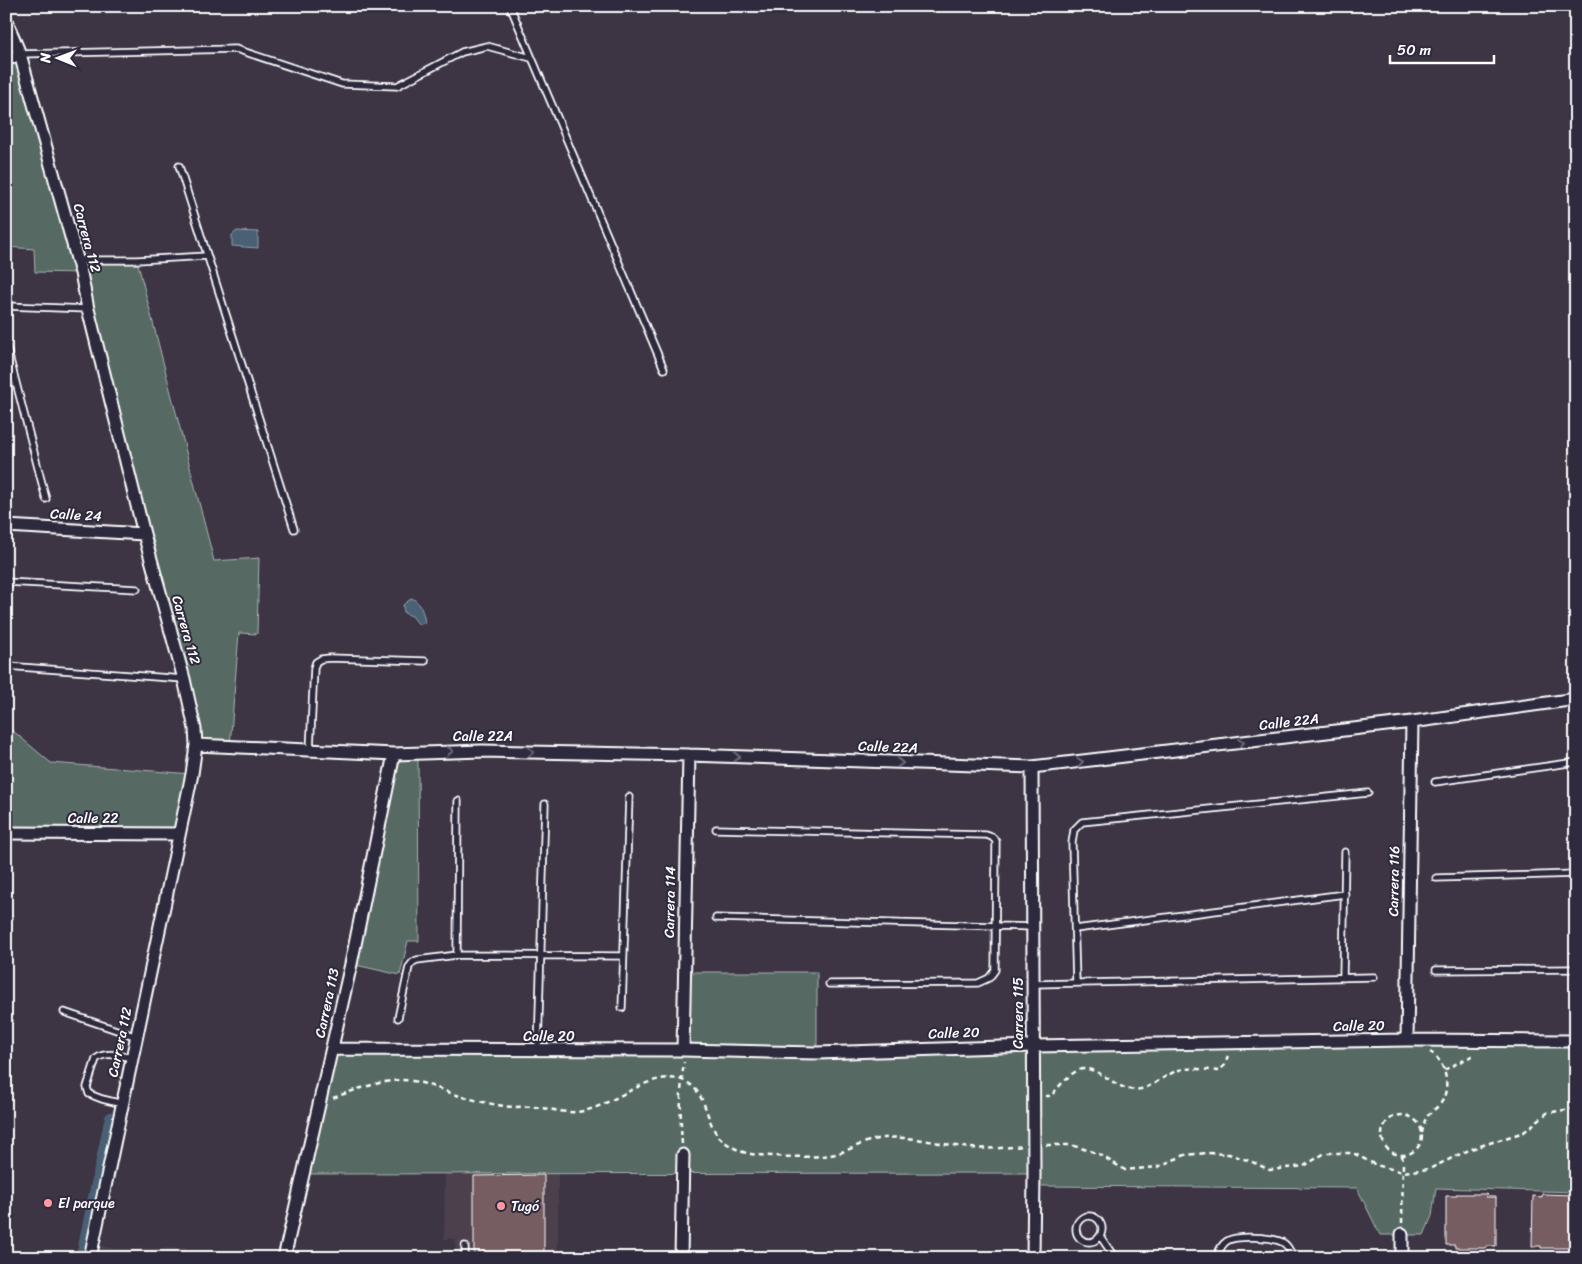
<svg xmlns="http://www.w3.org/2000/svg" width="1582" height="1264" font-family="Sriracha,sans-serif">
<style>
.built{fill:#4e404d}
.green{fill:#576a64;stroke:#abb4b2}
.water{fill:#496174;stroke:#92a0ac}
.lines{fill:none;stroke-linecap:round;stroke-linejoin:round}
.canal{stroke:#496174;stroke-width:15}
.building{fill:#745d62;stroke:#fff}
.lane-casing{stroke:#fff;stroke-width:9}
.street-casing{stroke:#fff;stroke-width:15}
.path{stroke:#fff;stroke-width:2.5;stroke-dasharray:5 4;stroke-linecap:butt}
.lane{stroke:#2f2a3d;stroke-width:5.5}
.street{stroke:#2f2a3d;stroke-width:11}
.oneway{stroke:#6d6a77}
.poi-dot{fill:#ff9aa2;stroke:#2f2a3d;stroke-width:2}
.labels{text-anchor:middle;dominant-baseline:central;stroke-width:4;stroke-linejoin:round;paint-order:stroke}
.street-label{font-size:14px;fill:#fff;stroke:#2f2a3d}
.poi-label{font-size:14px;fill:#fff;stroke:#2f2a3d;text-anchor:start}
</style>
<rect width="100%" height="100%" fill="#3d3444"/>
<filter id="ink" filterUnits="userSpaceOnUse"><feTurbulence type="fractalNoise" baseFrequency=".02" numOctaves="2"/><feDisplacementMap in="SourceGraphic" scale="10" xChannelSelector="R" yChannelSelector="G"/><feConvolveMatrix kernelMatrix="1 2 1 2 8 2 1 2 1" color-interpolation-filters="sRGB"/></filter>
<g filter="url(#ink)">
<path class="built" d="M558,1173V1258H456L455,1239H444L445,1174Z
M93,1244L114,1249L187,1248L185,1258H90Z"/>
<path class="green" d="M20,54L78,260H137L214,561L259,558L257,634L239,633L230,746L196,745L81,273L35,272L34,249L6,247V60Z
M6,725L51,763L192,774L179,834L6,833Z
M418,752L419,941H408L400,975L351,964L394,754Z
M684,972H817V1052L1576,1041V1192L1436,1188L1432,1216L1424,1235H1380L1357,1188L1034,1186V1173L304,1174L333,1049L682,1050Z"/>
<path class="water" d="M237,231L258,232V248L232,246V235Z
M412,598C421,603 423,612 425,622L419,625L412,616L404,613L403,605Z"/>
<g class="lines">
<path class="canal" d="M83,1258L112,1119"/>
</g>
<path class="building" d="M544,1175V1258H474V1176Z
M1456,1194H1487L1486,1197H1496V1246H1487V1248H1455V1245H1446V1196H1456Z
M1542,1194L1573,1195V1198H1576V1246H1574V1248H1541V1246H1532L1533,1196L1542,1197Z"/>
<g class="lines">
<g class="lane-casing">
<path id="lane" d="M510,6L664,369
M20,54L236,49L342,84L397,86L462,52L487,46L531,58
M179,166L294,529
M78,260H137L207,256
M6,306L88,309
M6,344L46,499
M6,582L137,589
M6,666L184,679
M310,750L314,668L316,662L321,659L330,658L425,661
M1435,782L1576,762
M716,829L986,835L992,837L996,841L995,970L989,978L978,983L829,984
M1436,878L1576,874
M716,918L1033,927
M1075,929L1345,894
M457,955L458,801
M1436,970L1576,969
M1343,978L1345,852
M1076,983L1072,843L1074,830L1082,822L1368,793
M1033,984L1374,977
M622,1008L629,797
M64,1012L137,1037
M398,1018L409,967L413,962L417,960L457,955L623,956
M538,1050L545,804
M123,1104L102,1099L89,1094L87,1087L96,1059C106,1051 121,1056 132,1058
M1076 1229a13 13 0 1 1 26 0a13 13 0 1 1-26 0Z
M1100,1236L1115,1258
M465,1246V1258
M1216,1258C1219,1251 1221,1245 1227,1241C1237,1235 1272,1237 1282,1242C1288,1245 1291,1252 1293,1258"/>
</g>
<g class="street-casing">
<path id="street" d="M6,20L20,54L81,273L88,309L144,534L184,679L195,729L196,745L192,774L90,1258
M6,60L20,54
M6,526L144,534
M196,745L394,754L482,751L689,755L1032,767L1412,722L1576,699
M1032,767L1034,1173L1033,1258
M6,833L179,834
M1407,1040L1412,722
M333,1049L683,1050L817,1053L1033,1046L1407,1040L1576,1041
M683,1050L689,755
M284,1258L351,964L394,754
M681,1258L683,1155
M1402,1258V1234"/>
</g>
<path class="path" d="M1444,1070L1476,1054
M1045,1096H1051C1059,1087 1070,1071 1083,1069C1104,1068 1117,1094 1141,1089C1154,1086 1166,1074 1179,1070C1188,1067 1209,1070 1218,1071L1225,1065L1228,1055
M333,1098C355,1090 378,1081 402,1080C422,1080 442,1091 460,1096C474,1100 490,1104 504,1106C514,1108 525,1106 535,1107C548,1108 562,1113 576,1112C610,1110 648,1069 682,1080C705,1088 705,1116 716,1133C723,1143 739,1152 751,1154C770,1157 811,1158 830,1155C846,1153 861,1142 877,1139C905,1134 935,1143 963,1147C983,1150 1003,1148 1023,1146
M1382 1135a20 20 0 1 1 40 0a20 20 0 1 1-40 0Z
M1422,1133C1423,1128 1424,1122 1426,1118C1431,1110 1441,1107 1444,1097C1450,1082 1444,1060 1430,1052
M682,1144C680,1116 680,1089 684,1062
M1046,1145H1071L1097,1153L1125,1170L1157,1167L1185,1155L1207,1153L1229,1154L1250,1161L1270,1170L1304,1166L1325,1153H1353L1376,1165L1403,1172L1429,1169L1471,1149L1524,1132L1547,1113L1576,1108
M1402,1155L1403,1163L1402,1223"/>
<use href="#lane" class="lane"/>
<use href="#street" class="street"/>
</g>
<defs><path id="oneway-chevron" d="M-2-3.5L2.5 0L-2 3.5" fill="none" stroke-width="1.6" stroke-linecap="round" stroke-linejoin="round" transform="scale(1.25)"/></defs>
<g class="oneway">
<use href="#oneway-chevron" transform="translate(1241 743) rotate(-7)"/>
<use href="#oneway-chevron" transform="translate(450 751) rotate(-2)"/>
<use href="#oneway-chevron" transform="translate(531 752) rotate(1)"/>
<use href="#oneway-chevron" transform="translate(737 757) rotate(2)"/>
<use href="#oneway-chevron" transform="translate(1080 762) rotate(-7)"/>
<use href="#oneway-chevron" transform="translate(900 763) rotate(2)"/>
</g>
</g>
<g class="poi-dot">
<circle cx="48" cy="1203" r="5"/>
<circle cx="501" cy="1206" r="5"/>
</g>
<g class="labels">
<g class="street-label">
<text transform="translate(87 238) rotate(75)">Carrera 112</text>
<text transform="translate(76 515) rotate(3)">Calle 24</text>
<text transform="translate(186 630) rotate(74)">Carrera 112</text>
<text transform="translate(1289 722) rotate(-7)">Calle 22A</text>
<text x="483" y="736">Calle 22A</text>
<text transform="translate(888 747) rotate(2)">Calle 22A</text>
<text x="93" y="818">Calle 22</text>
<text transform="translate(1394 881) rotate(-89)">Carrera 116</text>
<text transform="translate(670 902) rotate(-89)">Carrera 114</text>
<text transform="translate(327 1003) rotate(-78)">Carrera 113</text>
<text transform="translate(1018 1013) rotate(-90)">Carrera 115</text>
<text transform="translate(1359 1026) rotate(-1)">Calle 20</text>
<text transform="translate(954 1033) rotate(-2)">Calle 20</text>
<text x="549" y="1036">Calle 20</text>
<text transform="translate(120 1042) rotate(-78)">Carrera 112</text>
</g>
<g class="poi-label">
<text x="58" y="1203">El parque</text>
<text x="511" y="1206">Tugó</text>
</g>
</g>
<rect width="1582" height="1264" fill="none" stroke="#2f2a3d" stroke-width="25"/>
<rect x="12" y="12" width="1557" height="1239" fill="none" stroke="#fff" stroke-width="2" filter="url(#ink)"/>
<g transform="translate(58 58) rotate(271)" stroke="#2f2a3d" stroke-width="4" paint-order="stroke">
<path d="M0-4L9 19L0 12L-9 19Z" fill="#ffffff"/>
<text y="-8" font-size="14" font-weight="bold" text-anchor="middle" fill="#ffffff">N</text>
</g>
<path d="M1390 55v8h104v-8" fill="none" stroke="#ffffff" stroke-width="2.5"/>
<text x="1397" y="55" font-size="15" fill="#ffffff" stroke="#2f2a3d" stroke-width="4" paint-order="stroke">50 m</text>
</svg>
